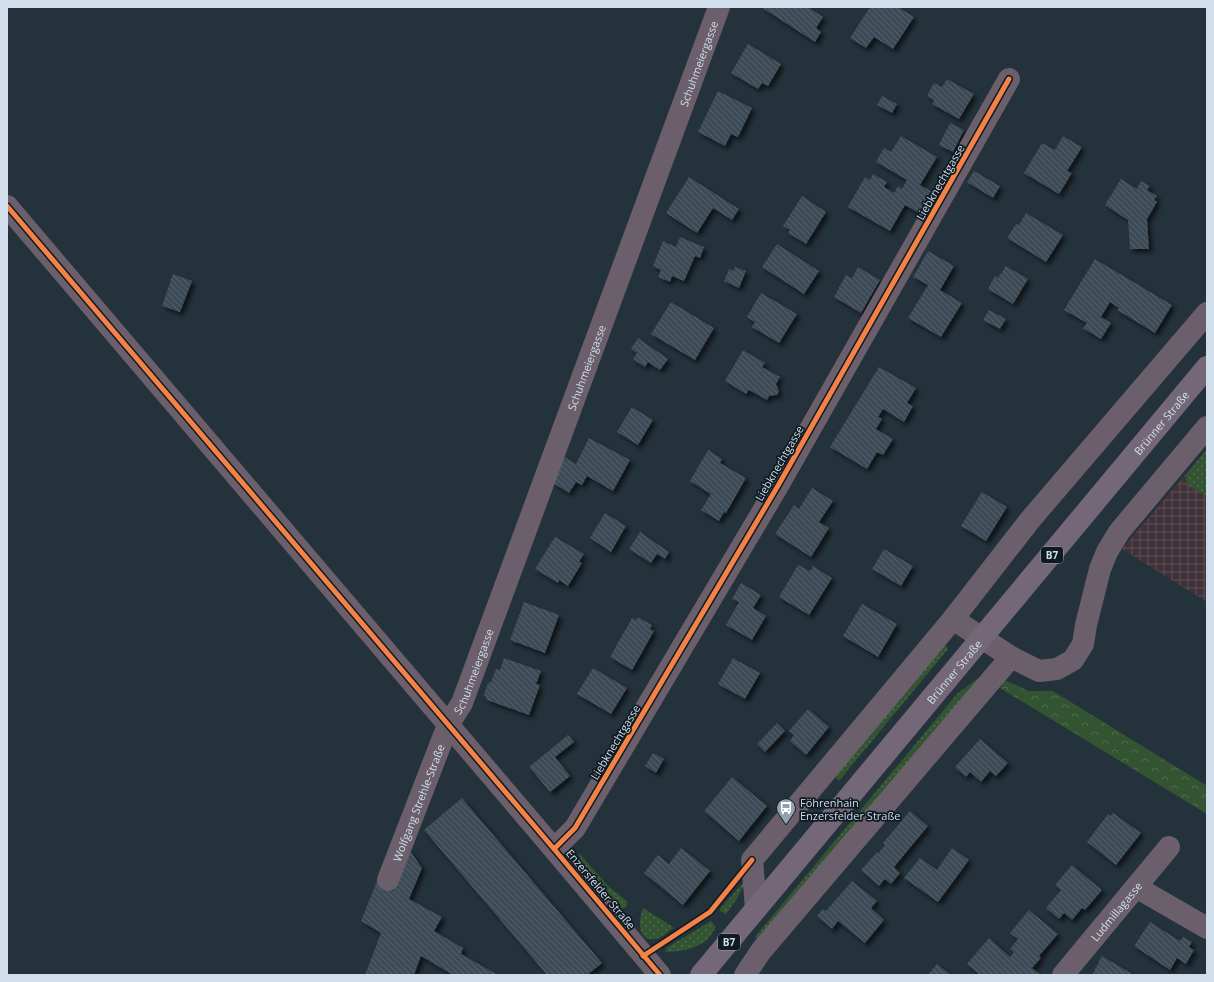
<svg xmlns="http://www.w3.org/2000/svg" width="1214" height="982" font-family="'Open Sans',sans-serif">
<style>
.industrial{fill:url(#industrial-grid)}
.grass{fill:url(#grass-dots)}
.forest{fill:url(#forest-crowns)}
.building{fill:url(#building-back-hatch);filter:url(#shadow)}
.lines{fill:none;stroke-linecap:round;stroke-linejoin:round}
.minor{stroke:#6b5f6c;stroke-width:22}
.major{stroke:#746878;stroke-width:22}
.cycleway-casing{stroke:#0f1a22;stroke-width:8}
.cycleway{stroke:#f48246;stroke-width:5}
.labels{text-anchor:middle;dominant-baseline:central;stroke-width:3.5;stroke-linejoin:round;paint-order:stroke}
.shield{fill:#0f1a22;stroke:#96a4af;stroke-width:1}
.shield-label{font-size:10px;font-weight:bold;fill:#d0dfeb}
.street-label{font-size:11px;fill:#d0dfeb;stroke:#0f1a22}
.poi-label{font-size:11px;fill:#d0dfeb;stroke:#0f1a22;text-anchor:start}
</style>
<defs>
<pattern id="industrial-grid" width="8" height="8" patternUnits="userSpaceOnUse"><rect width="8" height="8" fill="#413239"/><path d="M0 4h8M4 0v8" fill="none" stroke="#5b4f56"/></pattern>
<pattern id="grass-dots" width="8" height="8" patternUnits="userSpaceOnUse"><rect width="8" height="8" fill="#335431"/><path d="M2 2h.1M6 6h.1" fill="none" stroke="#506c4f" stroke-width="1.8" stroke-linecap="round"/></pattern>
<pattern id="forest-crowns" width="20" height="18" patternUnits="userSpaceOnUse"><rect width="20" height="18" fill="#335431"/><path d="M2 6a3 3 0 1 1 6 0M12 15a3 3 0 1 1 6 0" fill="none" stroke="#506c4f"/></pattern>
<pattern id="building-back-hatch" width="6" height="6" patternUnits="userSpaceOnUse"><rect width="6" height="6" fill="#3c4b56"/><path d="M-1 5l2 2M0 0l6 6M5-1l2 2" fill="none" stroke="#57646e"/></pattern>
<filter id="shadow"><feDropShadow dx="3.5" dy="3.5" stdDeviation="2" flood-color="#0009"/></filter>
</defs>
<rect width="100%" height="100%" fill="#24323b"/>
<path class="industrial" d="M1207,449V602L1122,549Z"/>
<path class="grass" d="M1207,449V496L1187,485L1186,475Z
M945,644L948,649L839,781L833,775Z
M978,678H980L760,942L755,937L957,694Z
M579,853L608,886L628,902L625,908L619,909L616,906L583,868L580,862Z
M749,876L736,900L726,914L720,911V909Z
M643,908L670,925L674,928C668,932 661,938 655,939C636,942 639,918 643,908Z
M711,921L716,927C713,931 711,936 707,940C696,949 679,952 665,952L666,948Z"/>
<path class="forest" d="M1005,680L1029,691H1053L1207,786V814L1000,688Z"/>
<path class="building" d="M761,7H808L823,17L816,28L821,32L815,42Z
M870,7H898L914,17L893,49L874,37L866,48L850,38Z
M748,44L781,64L768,86L762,83L758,89L731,73Z
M947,79L974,94L959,119L932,104L934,100L927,96L934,83L942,87Z
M718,91L752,108L738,137L731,134L725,146L698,132Z
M882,96L897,104L892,113L877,105Z
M950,123L964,130L953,152L939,145Z
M901,136L937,157L920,185L931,191L919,213L905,205L890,231L848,207L865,177L870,180L873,174L887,182L884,187L894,193L898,186L902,189L907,180L876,162L884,148L891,152Z
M1063,136L1082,147L1067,171L1072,173L1059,194L1024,173L1042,143L1055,150Z
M974,171L1000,186L993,198L967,182Z
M689,177L739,209L732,220L713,208L697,233L666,213Z
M1121,179L1137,189L1141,181L1150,186L1147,190L1157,196L1154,200L1157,202L1147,219L1149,249H1130L1128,220L1105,205Z
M802,196L826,212L806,244L788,233L790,230L783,226Z
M1026,213L1063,235L1046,262L1007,238L1016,224L1019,225Z
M680,237L704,247L700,258L695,256L684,281L672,276L670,282L658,277L661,270L653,266L663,241L676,247Z
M777,244L819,271L804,294L762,267Z
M928,251L954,266L940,290L962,303L941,337L908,318L928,285L913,277Z
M1095,259L1172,305L1155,333L1117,310L1119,308L1110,302L1101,317L1111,323L1101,339L1083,328L1087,323L1064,310Z
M1006,266L1028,279L1013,304L988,289L995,276L998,278Z
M735,267L746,271L739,288L724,281L729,269L734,271Z
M858,267L880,280L861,313L834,297L846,275L852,278Z
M173,274L192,281L180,312L162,306Z
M761,293L797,314L779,343L752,327L755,322L747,317Z
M671,302L714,328L695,360L651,334Z
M989,310L1006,319L1000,329L983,320Z
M638,338L668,359L660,370L648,362L645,367L633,359L637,353L631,349Z
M743,350L765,363L762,367L780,377L776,384L779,391L777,395L769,396L767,400L749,390L746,394L725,381Z
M879,367L916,388L907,403L913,406L904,422L883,409L878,417L882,419L876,429L893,439L883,455L877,452L867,469L830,447Z
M632,407L653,420L638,445L617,432Z
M589,438L630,460L613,491L587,476L582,485L576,482L569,493L553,483L563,456L576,464Z
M708,450L722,459L720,463L746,478L726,513L724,512L719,521L701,510L711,494L690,481Z
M812,488L833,501L819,522L829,528L811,557L775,534L794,505L799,509Z
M982,492L1007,507L986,541L961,526Z
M605,513L626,526L611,552L590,538Z
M640,532L669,552L665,559L657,554L651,563L629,549Z
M555,537L584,554L579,562L582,563L568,586L559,580L558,583L535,569Z
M884,549L913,566L901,586L872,569Z
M798,565L810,571L813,566L832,578L809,615L779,597Z
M741,583L761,595L753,608L766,616L752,640L726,625L739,602L732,599Z
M524,602L559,615L545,653L510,640Z
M862,604L897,624L878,657L843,636Z
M638,617L652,625L650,629L654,631L632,670L610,657L632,618L636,620Z
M504,658L541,671L536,684L540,685L529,715L487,700L484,694L488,683L491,682L496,669L500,670Z
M733,658L760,673L745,699L718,684Z
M593,668L627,688L611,714L577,694Z
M808,709L829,727L806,755L790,741L794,735L789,731Z
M777,723L785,731L765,752L757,744Z
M568,735L574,742L555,757L570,776L550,792L529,767Z
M980,739L1008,763L996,776L990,771L981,782L970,772L966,777L955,767Z
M653,753L664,759L656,773L645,766Z
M732,777L767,806L739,841L704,811Z
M462,798L602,963L587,975H547L424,830Z
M910,811L928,826L894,867L900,873L891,884L885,879L879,886L861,870L877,852L878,854L885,845L883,843Z
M1113,813L1141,833L1116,865L1087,842L1108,814L1110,816Z
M681,848L710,871L683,905L644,873L658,855L669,864Z
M952,848L969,860L938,902L904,878L920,858L937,870Z
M409,849L422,868L409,899L442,917L434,931L463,948L461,954L498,975H453L421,956L414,975H365L381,933L361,921L377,881L393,891Z
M1072,865L1102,890L1085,910L1082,908L1072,920L1064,913L1059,919L1046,908L1061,890L1055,885Z
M852,881L877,901L871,908L884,920L865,943L838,921L832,929L817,916L823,909L826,911Z
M1029,910L1058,934L1039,956L1041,958L1032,968L1041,975H980L967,964L989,938L1010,957L1014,952L1010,949L1018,939L1010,933Z
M1150,922L1180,941L1183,937L1192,942L1189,947L1194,950L1186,964L1177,958L1170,970L1134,946Z
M1102,956L1134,975H1092Z
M937,964L951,975H928Z"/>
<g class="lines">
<g class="minor">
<path d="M7,206L554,849L660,975"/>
<path d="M953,619L1011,657L1039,671L1057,669L1073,660L1083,644L1086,625L1100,569L1107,552L1119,532L1207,427"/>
<path d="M554,849L575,828L779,484L1009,79"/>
<path id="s1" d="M388,880L448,725L462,703L719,7"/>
<path d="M1136,887L1207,928"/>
<path d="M756,909L752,860L953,619L1030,520L1207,313"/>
<path d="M745,975L761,951L1011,657"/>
<path id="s2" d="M1063,975L1169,847"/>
</g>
<path class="major" id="s3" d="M701,975L1207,367"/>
<g class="cycleway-casing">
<path id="cycleway" d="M7,206L554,849L660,975
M554,849L575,828L779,484L1009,79
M643,956L710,912L752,860"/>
</g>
<use href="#cycleway" class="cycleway"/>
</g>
<defs>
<g id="bus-pin" transform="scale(1)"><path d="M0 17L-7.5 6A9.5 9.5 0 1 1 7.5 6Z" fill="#94a2ad" stroke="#0f1a22"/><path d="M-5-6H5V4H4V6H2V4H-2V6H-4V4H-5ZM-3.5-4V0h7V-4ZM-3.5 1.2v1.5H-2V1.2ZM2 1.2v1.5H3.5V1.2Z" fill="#fff"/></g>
</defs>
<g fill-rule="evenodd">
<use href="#bus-pin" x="786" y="808"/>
</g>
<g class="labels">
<g class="shield">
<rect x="1041" y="547" width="22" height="16" rx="3"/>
<rect x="718" y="934" width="22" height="16" rx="3"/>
</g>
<g class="shield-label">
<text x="1052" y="555">B7</text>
<text x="729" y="942">B7</text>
</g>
<g class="street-label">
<text stroke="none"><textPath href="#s1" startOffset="874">Schuhmeiergasse</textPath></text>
<text transform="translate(940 182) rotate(-60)">Liebknechtgasse</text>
<text stroke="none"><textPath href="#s1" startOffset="550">Schuhmeiergasse</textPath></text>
<text stroke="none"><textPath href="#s3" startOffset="719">Brünner Straße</textPath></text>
<text transform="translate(779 463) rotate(-60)">Liebknechtgasse</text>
<text stroke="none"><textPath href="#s1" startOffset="226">Schuhmeiergasse</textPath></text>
<text stroke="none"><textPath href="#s3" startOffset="395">Brünner Straße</textPath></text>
<text transform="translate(615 742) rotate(-59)">Liebknechtgasse</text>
<text stroke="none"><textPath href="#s1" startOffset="83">Wolfgang Strehle-Straße</textPath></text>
<text transform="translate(601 889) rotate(50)">Enzersfelder Straße</text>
<text stroke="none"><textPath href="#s2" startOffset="83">Ludmillagasse</textPath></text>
</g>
<g class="poi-label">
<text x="800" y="802">Föhrenhain<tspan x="800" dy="13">Enzersfelder Straße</tspan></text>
</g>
</g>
<rect width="1214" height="982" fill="none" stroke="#d0dfeb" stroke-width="16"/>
</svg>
